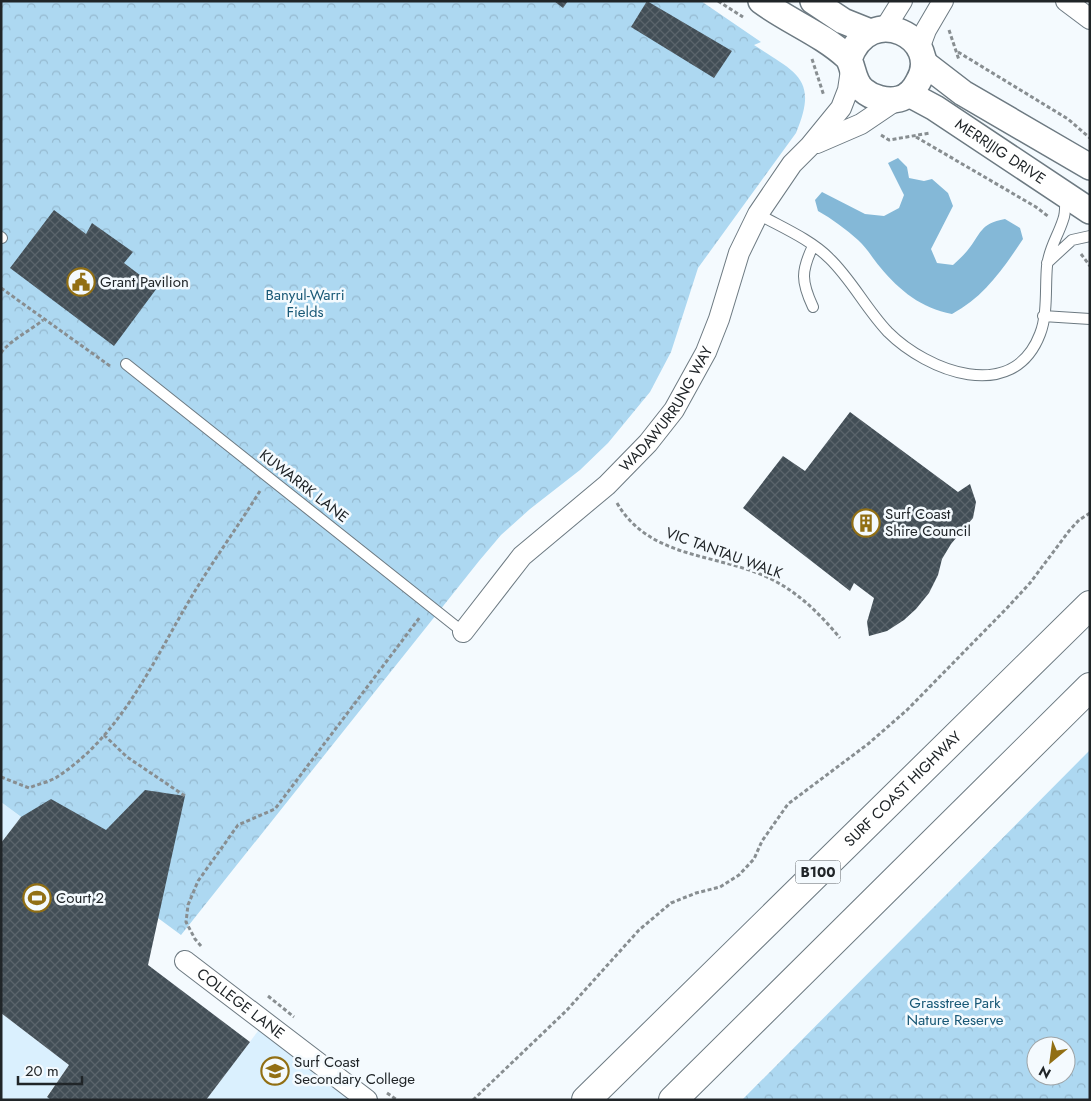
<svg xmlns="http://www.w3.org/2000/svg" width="1091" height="1101" font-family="Jost,sans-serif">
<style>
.built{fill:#daf0fe}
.park{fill:url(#park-crowns);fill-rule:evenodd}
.water{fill:#84b8d7}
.building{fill:url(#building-cross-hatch)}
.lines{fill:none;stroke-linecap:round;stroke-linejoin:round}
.service-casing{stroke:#6d7a82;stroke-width:12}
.minor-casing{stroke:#6d7a82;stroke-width:22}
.tertiary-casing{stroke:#6d7a82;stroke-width:28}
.primary-casing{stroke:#6d7a82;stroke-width:30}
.path{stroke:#888e91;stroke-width:3;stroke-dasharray:4 2.5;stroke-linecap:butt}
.service{stroke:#fff;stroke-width:10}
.minor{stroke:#fff;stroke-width:20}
.tertiary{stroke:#fff;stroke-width:25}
.primary{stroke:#fff;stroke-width:28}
.labels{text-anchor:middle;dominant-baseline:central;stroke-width:5;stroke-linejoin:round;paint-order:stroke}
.shield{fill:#f4fafe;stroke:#606568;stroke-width:1}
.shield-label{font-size:14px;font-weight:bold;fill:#202528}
.street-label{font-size:15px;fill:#202528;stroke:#f4fafe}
.poi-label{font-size:15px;fill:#202528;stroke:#f4fafe;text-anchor:start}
.park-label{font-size:15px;fill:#185876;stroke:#f4fafe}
</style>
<defs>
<pattern id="park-crowns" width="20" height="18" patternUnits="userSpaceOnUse" patternTransform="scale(1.25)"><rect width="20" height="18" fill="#add8f1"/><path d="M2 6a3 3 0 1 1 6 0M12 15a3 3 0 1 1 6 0" fill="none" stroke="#95b9cf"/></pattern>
<pattern id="building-cross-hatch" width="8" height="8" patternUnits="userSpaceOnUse" patternTransform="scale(1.25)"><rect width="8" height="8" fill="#424e56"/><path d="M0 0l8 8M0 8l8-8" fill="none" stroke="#5a646b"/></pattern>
</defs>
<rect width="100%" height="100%" fill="#f4fafe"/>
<path class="built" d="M1,802L21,817L1,843Z
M1,1013L69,1065L47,1096L51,1100H1Z
M261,1027L362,1100H206Z"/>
<path class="park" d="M1,1H701L761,42L754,45C796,73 819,78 796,133L698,268L671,352L650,392L608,443L580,470L530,509L501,535L479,561L181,935L1,802Z
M1090,750V1100H742ZM1036,1046H1066V1076H1036Z"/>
<path class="water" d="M898,158L907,167L909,178L924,181L932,179L948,193L953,206L931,249L937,263L953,265C958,260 963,256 967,251C982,233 979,224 1005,219L1020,228L1023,239C1003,269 984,297 952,314C921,308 900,291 880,267C873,259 867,248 858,240C846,229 832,219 818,211L815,200L822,192L865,214L884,216L899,208L904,195L888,163Z"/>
<path class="building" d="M554,1H568L563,8Z
M647,1L732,51L714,78L631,27Z
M54,210L86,234L92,223L133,252L124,263L157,288L114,346L10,268Z
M850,412L958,492L970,484L976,502L973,518L951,544L942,559L938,575L929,593L916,609L904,620L887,631L869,636L867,622L874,598L854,583L850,591L743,508L783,456L805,471Z
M145,790L185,796L148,965L250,1042L206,1100H51L47,1097L69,1065L1,1013V843L21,817L51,799L106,830Z"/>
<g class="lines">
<g class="service-casing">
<path id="service" d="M758,214C781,227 810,239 829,258C852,280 866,309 888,332C927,371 1013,405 1040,334C1048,314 1045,287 1047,266C1049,248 1058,236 1063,220C1066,213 1065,204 1065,197
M1,237L2,238
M1047,263L1072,240L1090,236
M813,307C801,281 801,271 813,246
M1043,316L1090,319
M126,364L463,632"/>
</g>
<g class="minor-casing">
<g id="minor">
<path d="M1066,1L1090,19"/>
<path d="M887,25L902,1"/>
<path d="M920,46L926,30L943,1"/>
<path d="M817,143L861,124L898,99"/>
<path id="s1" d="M463,632L522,556L607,485L648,443L674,410L706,352L719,319L739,253L758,214L792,164L810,146L841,108L848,90L851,70"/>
<path id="s2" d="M185,961L367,1100"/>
</g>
</g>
<g class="tertiary-casing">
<g id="tertiary">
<path d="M761,1C788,21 822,34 847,57C854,65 852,81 863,90C872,98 887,102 899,99C907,97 914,90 918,82C944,39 870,0 849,59"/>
<path d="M813,1L843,21L868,31"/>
<path d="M924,63L963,93L1090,167"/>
<path id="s3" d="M909,94L935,108L1090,211"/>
</g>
</g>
<g class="primary-casing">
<g id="primary">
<path id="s4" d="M586,1100L1090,605"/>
<path d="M673,1100L1090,687"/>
</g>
</g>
<path class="path" d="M718,1L743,17
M949,30L959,60
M958,52L1068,119L1090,138
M812,59L824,96
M881,135L889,140L930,133
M916,137L1036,207L1049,217
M1081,254L1090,266
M1,288L110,366
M1,353C9,341 31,330 43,320
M617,503C650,560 719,553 771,579C799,593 820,614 840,638
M104,735L127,757L185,796
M1,777L29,788C38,784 49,782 57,777C125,733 157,652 198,586C218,554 240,523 260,491
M201,946L195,939L186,922L188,905L198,881L238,825L275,809L420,617
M268,996L294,1017
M387,1093L397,1100
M473,1100L567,1010L639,930L671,903L696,893L720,887L739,875L754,859L762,841L788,804L868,744L907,710L1007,608L1030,583L1069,531L1079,520L1090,513"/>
<use href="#service" class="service"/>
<use href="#minor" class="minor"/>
<use href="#tertiary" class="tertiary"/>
<use href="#primary" class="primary"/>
</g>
<defs>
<g id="civic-ring" transform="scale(1.4375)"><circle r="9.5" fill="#f4fafe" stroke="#916f14" stroke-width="1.5"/><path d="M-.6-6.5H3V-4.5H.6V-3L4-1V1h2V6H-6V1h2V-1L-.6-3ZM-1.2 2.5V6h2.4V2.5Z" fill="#916f14"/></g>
<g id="building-ring" transform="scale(1.4375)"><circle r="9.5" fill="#f4fafe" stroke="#916f14" stroke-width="1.5"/><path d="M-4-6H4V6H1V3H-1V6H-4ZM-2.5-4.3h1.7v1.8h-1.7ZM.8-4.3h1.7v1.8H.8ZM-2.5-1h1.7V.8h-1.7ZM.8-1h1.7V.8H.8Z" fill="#916f14"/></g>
<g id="stadium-ring" transform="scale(1.4375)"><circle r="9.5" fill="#f4fafe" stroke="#916f14" stroke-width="1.5"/><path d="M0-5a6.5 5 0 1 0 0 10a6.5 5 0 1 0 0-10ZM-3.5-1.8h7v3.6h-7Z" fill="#916f14"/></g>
<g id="school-ring" transform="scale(1.4375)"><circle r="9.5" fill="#f4fafe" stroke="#916f14" stroke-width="1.5"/><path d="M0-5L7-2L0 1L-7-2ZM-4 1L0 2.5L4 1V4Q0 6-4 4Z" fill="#916f14"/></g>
</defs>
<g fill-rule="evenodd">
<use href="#civic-ring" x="81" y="282"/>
<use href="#building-ring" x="866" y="523"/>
<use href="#stadium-ring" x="37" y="898"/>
<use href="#school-ring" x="275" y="1071"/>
</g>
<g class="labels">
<rect class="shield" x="795.5" y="860.5" width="45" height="23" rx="4"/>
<g class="shield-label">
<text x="818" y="872">B100</text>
</g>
<g class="street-label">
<text stroke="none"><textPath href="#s3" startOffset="108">MERRIJIG DRIVE</textPath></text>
<text stroke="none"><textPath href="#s1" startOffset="304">WADAWURRUNG WAY</textPath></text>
<text transform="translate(304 486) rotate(38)">KUWARRK LANE</text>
<text transform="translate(724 553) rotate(20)">VIC TANTAU WALK</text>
<text stroke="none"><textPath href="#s4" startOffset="444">SURF COAST HIGHWAY</textPath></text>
<text stroke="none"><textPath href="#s2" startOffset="70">COLLEGE LANE</textPath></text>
</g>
<g class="poi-label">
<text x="100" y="282">Grant Pavilion</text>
<text x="885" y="514">Surf Coast<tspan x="885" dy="17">Shire Council</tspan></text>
<text x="56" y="898">Court 2</text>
<text x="294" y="1062">Surf Coast<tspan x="294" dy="17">Secondary College</tspan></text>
</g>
<g class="park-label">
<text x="305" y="295">Banyul-Warri<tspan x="305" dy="17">Fields</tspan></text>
<text x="955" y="1003">Grasstree Park<tspan x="955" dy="17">Nature Reserve</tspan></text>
</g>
</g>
<rect width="1091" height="1101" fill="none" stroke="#202528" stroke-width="5"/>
<g transform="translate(1051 1061) rotate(209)"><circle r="24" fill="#f4fafe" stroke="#9fa5a8"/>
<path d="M0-4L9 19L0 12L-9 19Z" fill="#916f14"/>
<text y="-8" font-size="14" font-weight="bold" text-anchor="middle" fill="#202528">N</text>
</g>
<path d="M18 1076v8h64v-8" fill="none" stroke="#202528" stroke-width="2.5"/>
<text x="25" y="1076" font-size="15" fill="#202528" stroke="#f4fafe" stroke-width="4" paint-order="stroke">20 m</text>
</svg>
